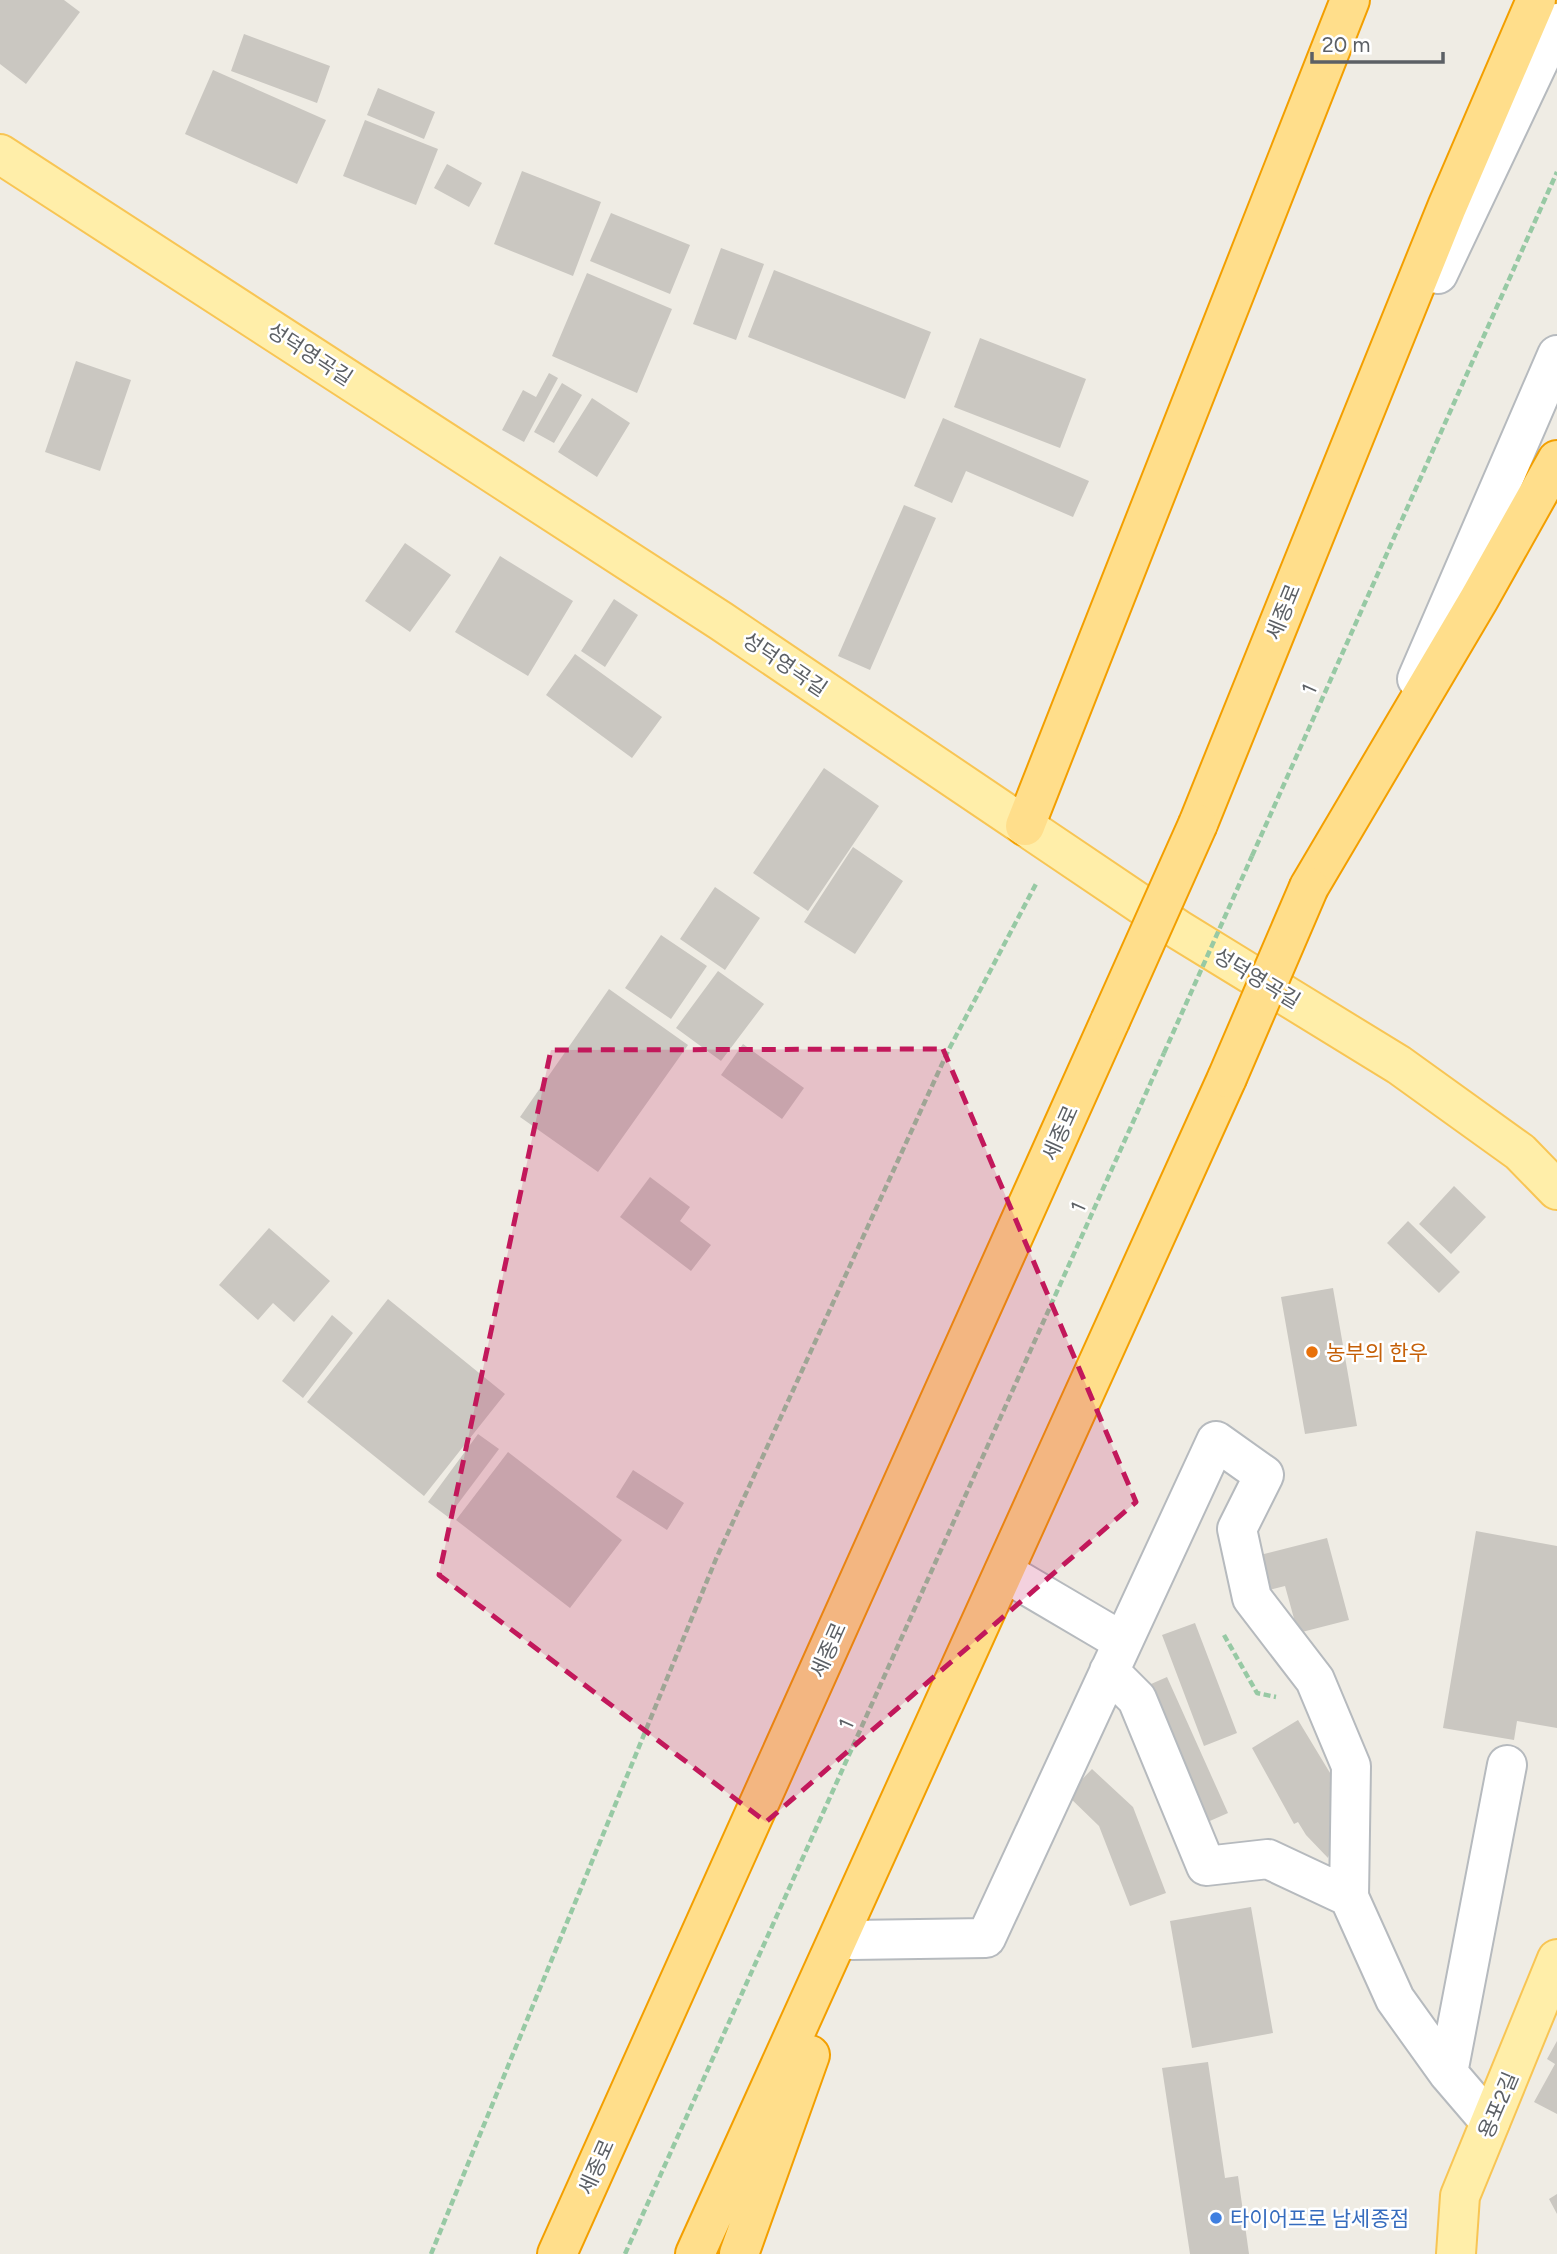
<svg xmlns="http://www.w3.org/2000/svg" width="1557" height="2254" font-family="Figtree,'Noto Sans KR',sans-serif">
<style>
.building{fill:#cac7c1}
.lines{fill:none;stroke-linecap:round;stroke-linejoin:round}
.minor-casing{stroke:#b6babe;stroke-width:42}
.major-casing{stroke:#f8c554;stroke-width:42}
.highway-casing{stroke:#f39f00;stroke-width:42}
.path{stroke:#97c9a4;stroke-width:4.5;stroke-dasharray:7 3.5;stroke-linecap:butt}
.minor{stroke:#fff;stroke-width:38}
.major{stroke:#ffeea9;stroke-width:38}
.highway{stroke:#ffde8b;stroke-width:38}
.highway-bridge-casing{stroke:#f39f00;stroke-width:42;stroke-linecap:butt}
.path-bridge{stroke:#97c9a4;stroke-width:4.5;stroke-dasharray:7 3.5;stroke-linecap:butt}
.highway-bridge{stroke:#ffde8b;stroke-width:38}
.marked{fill:#c2185b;fill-opacity:0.2;stroke:#c2185b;stroke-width:5;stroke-dasharray:14 9;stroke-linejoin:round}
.food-dot{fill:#e8710a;stroke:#fff;stroke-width:2.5}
.shop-dot{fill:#3f7fe0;stroke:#fff;stroke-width:2.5}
.labels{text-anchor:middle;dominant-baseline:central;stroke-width:5;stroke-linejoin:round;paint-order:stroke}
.street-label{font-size:21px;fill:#5c6065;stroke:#fff}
.food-label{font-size:21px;fill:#c56008;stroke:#fff;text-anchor:start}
.shop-label{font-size:21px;fill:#366cbe;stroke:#fff;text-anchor:start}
</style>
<rect width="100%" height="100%" fill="#efece4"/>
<path class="building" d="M0,0H64L80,12L26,84L0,64Z
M244,34L330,66L317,103L231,71Z
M213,70L326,120L297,184L185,134Z
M378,88L435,112L424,139L367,115Z
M365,120L438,149L416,205L343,176Z
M447,164L482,183L469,207L434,188Z
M522,171L601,202L573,276L494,244Z
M611,213L690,245L670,294L590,261Z
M721,248L764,264L736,340L693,324Z
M774,270L931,332L905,399L748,337Z
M587,273L672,309L637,393L552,356Z
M980,338L1086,379L1060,448L954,407Z
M76,361L131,380L100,471L45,452Z
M549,373L558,378L524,442L502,430L523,390L536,397Z
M562,383L582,395L554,443L534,432Z
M592,398L630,423L597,477L558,452Z
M943,418L1089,481L1073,517L966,471L952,503L914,486Z
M904,505L936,518L870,670L838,656Z
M405,543L451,575L410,632L365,601Z
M500,556L573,601L528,676L455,632Z
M614,599L638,615L605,667L581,651Z
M575,654L662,717L632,758L546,695Z
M824,768L879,806L808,911L753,873Z
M853,847L903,881L855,954L804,922Z
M715,887L760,918L725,970L680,939Z
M661,935L707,966L671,1019L625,988Z
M718,971L764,1004L721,1061L676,1028Z
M609,989L688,1045L598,1172L520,1117Z
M743,1044L804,1088L782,1119L721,1075Z
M650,1177L690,1207L680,1221L711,1245L691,1271L620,1217Z
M1454,1186L1486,1217L1451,1254L1419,1224Z
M1408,1221L1460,1272L1439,1293L1387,1243Z
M269,1228L330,1281L294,1322L273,1303L258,1320L219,1285Z
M1333,1288L1357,1426L1305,1434L1281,1297Z
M388,1299L505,1394L424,1496L307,1402Z
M332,1315L353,1333L303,1398L282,1381Z
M478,1434L499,1449L448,1517L428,1502Z
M508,1452L622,1540L570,1608L456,1520Z
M633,1470L684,1503L667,1530L616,1497Z
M1476,1531L1557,1546V1728L1517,1721L1514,1740L1443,1728Z
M1327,1538L1349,1620L1298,1633L1285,1586L1265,1591L1256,1556Z
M1195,1623L1237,1733L1204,1746L1162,1635Z
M1167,1677L1228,1813L1203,1824L1142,1688Z
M1298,1720L1347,1801L1328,1858L1306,1835L1298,1822L1294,1824L1252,1748Z
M1092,1769L1133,1807L1166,1893L1130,1906L1099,1826L1067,1795Z
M1251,1907L1273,2033L1192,2048L1170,1921Z
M1557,2041V2114L1534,2102L1555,2064L1547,2059Z
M1208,2062L1225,2178L1238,2176L1249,2254H1190L1162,2068Z
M1557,2194V2214L1549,2199Z"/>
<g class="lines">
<g class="minor-casing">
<path id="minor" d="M1438,274L1557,23
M1417,679L1557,355
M1004,1572L1123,1642
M1109,1671L1137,1699L1206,1866L1268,1859L1349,1897
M852,1940L986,1938L1216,1441L1264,1475L1237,1529L1252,1598L1315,1680L1351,1766L1349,1897L1395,1999L1448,2073L1490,2122
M1448,2073L1507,1765"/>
</g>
<g class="major-casing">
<path id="major" d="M0,154L721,621L1179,930L1399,1065L1520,1152L1557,1190
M1456,2254L1460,2196L1557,1959"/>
</g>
<g class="highway-casing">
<path id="highway" d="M1198,824L1447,207L1536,0
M1025,826L1350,0
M1309,887L1479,599L1557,460
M557,2254L1110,1021
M695,2254L1227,1078
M739,2254L810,2055"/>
</g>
<path class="path" d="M1252,856L1557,172
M1224,1635L1257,1693L1276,1697
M431,2254L716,1559L948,1051L1037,882
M625,2254L1164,1053"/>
<use href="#minor" class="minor"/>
<use href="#major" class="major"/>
<use href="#highway" class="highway"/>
<g class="highway-bridge-casing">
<path id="highway-bridge" d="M1110,1021L1198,824
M1227,1078L1309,887"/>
</g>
<path class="path-bridge" d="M1164,1053L1252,856"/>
<use href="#highway-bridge" class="highway-bridge"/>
</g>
<path class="marked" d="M943,1049L1136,1502L766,1822L439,1575L551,1050Z"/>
<circle class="food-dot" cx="1312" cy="1352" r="7"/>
<circle class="shop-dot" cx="1216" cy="2218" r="7"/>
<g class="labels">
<g class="street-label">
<text transform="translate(310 354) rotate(33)">성덕영곡길</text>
<text transform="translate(1283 612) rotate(-68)">세종로</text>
<text transform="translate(785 664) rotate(34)">성덕영곡길</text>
<text transform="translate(1309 689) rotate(-66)">1</text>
<text transform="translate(1257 978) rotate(31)">성덕영곡길</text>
<text transform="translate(1060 1133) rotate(-66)">세종로</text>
<text transform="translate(1078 1207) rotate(-66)">1</text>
<text transform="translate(828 1650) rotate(-66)">세종로</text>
<text transform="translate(846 1724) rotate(-66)">1</text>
<text transform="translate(1498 2105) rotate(-67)">용포2길</text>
<text transform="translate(596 2167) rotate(-66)">세종로</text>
</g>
<g class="food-label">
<text x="1326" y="1352">농부의 한우</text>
</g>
<g class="shop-label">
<text x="1230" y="2218">타이어프로 남세종점</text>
</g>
</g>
<path d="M1312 52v10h131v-10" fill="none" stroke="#5c6065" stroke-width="3.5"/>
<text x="1322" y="52" font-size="21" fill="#5c6065" stroke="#ffffff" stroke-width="5" paint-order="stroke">20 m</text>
</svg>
